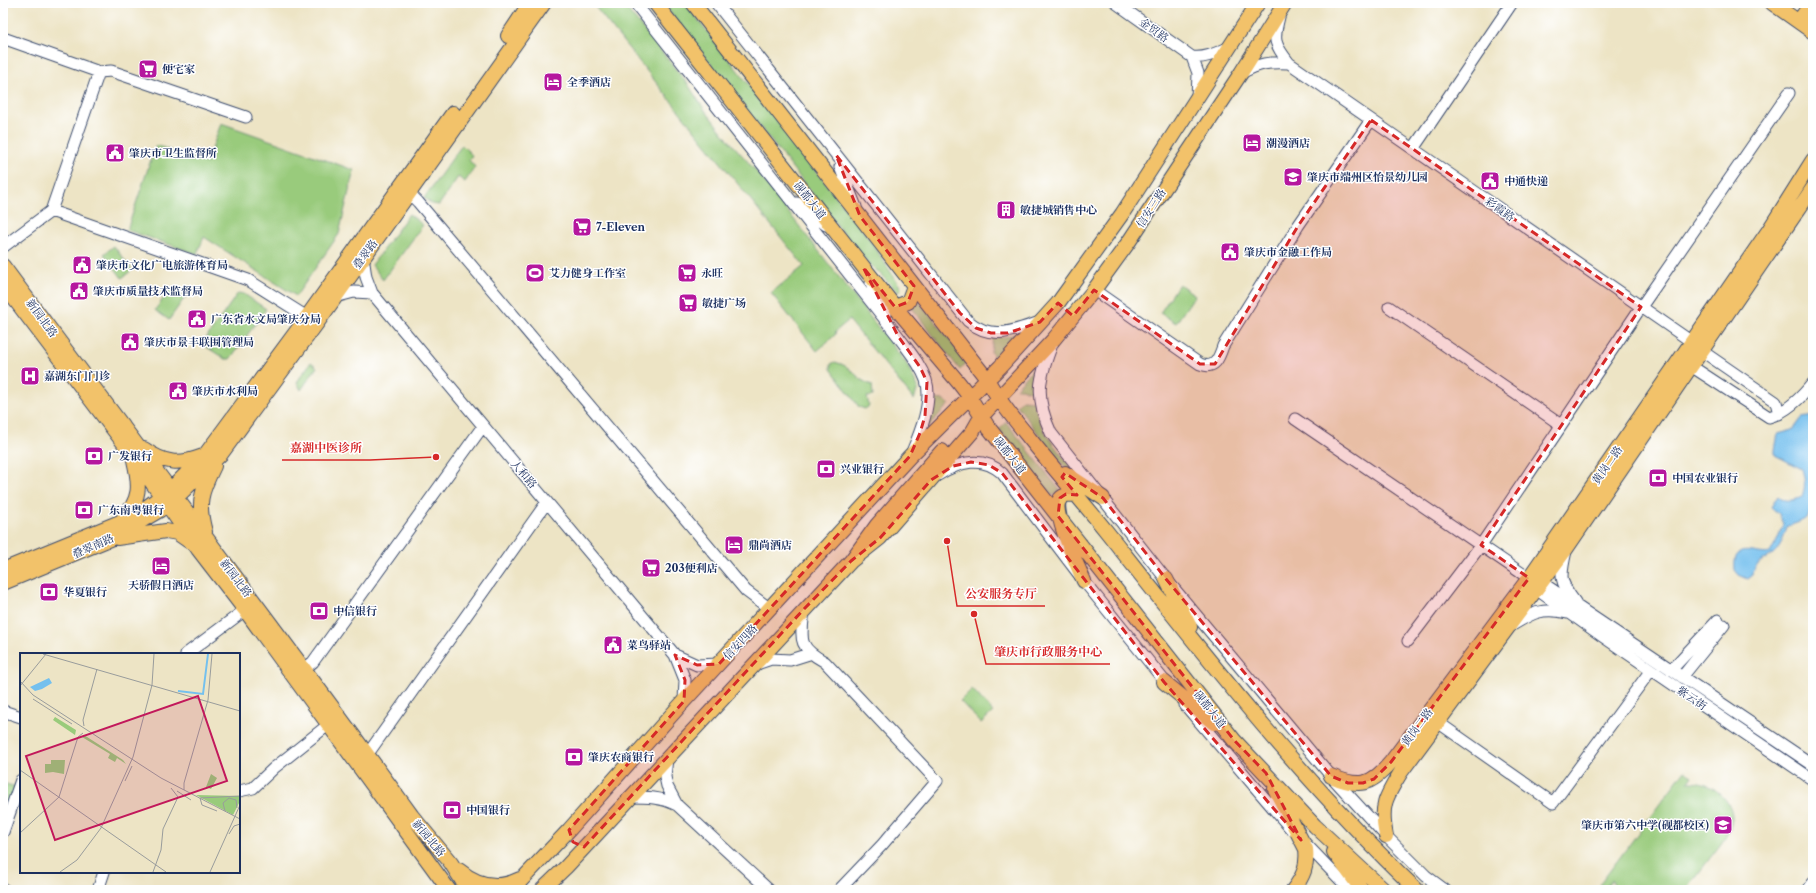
<svg xmlns="http://www.w3.org/2000/svg" width="1816" height="893" font-family="'Libre Caslon Text','Noto Serif SC',serif">
<style>
.green{fill:#99cb7b;stroke:#5a7d6c}
.water{fill:#74c0ee;stroke:#4878a6}
.lines{fill:none;stroke-linecap:round;stroke-linejoin:round}
.minor-casing{stroke:#3a4a6d;stroke-width:13}
.major-casing{stroke:#3a4a6d;stroke-width:16}
.minor{stroke:#fff;stroke-width:11}
.major{stroke:#f2c26a;stroke-width:14}
.marked{fill:#d62828;fill-opacity:0.2;stroke:#d62828;stroke-width:3;stroke-dasharray:8 5;stroke-linejoin:round}
.labels{text-anchor:middle;dominant-baseline:central;stroke-width:3;stroke-linejoin:round;paint-order:stroke}
.street-label{font-size:11px;fill:#1b2f5e;stroke:#fff}
.poi-label{font-size:11px;font-weight:bold;fill:#1b2f5e;stroke:#fff;text-anchor:start}
.inset-river{fill:none;stroke:#74c0ee;stroke-width:2}
.inset-road{fill:none;stroke:#999c9c;stroke-width:1}
.view{fill:#c2185b;fill-opacity:0.15;stroke:#c2185b;stroke-width:2}
.inset-edge{fill:none;stroke:#1b2f5e;stroke-width:2}
.leader{fill:none;stroke:#d62828;stroke-width:1.5}
.callout-dot{fill:#d62828;stroke:#fff;stroke-width:1.5}
.callout-label{font-size:12px;text-anchor:middle;font-weight:bold;fill:#d62828;stroke:#fff;stroke-width:3;stroke-linejoin:round;paint-order:stroke}
</style>
<rect width="100%" height="100%" fill="#fff"/>
<filter id="ink" filterUnits="userSpaceOnUse"><feTurbulence type="fractalNoise" baseFrequency=".025" numOctaves="2"/><feDisplacementMap in="SourceGraphic" scale="8" xChannelSelector="R" yChannelSelector="G"/><feConvolveMatrix kernelMatrix="1 2 1 2 8 2 1 2 1" color-interpolation-filters="sRGB"/></filter>
<filter id="wash" filterUnits="userSpaceOnUse"><feTurbulence type="fractalNoise" baseFrequency=".012" numOctaves="4" result="noise"/><feDisplacementMap in="SourceGraphic" scale="16" xChannelSelector="R" yChannelSelector="G"/><feGaussianBlur stdDeviation="0.9" result="paint"/><feColorMatrix in="noise" values="0 0 0 0 0 0 0 0 0 0 0 0 0 0 0 0 0 1.4 0 .05"/><feComposite in="paint" operator="in"/></filter>
<g filter="url(#wash)">
<rect width="100%" height="100%" fill="#ede4c5"/>
<path class="green" d="M592,3H622L687,83L704,109L726,137L757,172L906,363L918,387L914,400L849,320L836,331L835,335L817,351L771,293L804,266Z
M663,3H685L870,240L901,288L898,292L859,253Z
M221,123L354,170L339,234L296,296L204,237L197,254L127,230L156,145L207,163Z
M462,145L472,155L469,160L475,167L465,182L458,177L439,205L432,204L424,198Z
M409,214L423,225L383,280L372,265Z
M114,246L132,270L122,278L104,254Z
M1179,284L1195,295L1176,323L1160,313Z
M171,288L185,297L169,320L155,310Z
M238,293L244,294L266,309L230,359H225L202,344Z
M915,296L967,362L960,370L908,303Z
M1015,334L994,357L991,352L993,338L1006,337Z
M311,362L317,367L301,390L297,382Z
M835,362C855,367 854,379 872,385L873,396L867,397L869,406L865,409L859,407L831,369V364Z
M1038,364L1034,392L1016,388Z
M931,399L944,400L949,404L928,427L927,426Z
M1022,400L1034,401C1038,431 1061,453 1078,476L1077,477L1056,458L1017,405Z
M1006,422L1060,490L1052,496L999,429Z
M972,689L993,712L981,723L960,701Z
M1685,770L1692,776L1688,782C1702,782 1714,786 1723,797C1744,819 1724,840 1710,858C1702,869 1694,879 1686,890H1615L1612,879L1606,888L1600,884Z
M3,783L16,787L3,824Z"/>
<path class="water" d="M1813,416V450C1811,455 1813,457 1813,462C1814,474 1815,509 1807,517C1803,522 1792,524 1787,527C1784,535 1781,547 1774,553C1766,561 1753,561 1753,575L1748,579L1739,575L1735,570C1732,539 1757,557 1770,553L1778,538L1783,524L1779,514L1771,507L1778,496C1785,503 1793,500 1801,498C1806,488 1805,480 1802,469L1775,455V450L1778,434L1793,430L1802,418Z"/>
</g>
<g filter="url(#ink)">
<g class="lines">
<g class="minor-casing">
<path id="minor" d="M635,3L898,336C908,350 920,363 926,380C933,402 920,433 912,452
M716,3L968,321C992,341 1013,331 1040,322
M1116,3L1192,57C1206,59 1218,52 1230,47
M1279,17C1273,40 1274,44 1289,63L1692,342
M3,38L99,72L111,71L246,117
M1192,57L1198,73L1197,99
M1242,73C1259,63 1269,62 1289,63
M1413,149L1512,3
M840,167L856,207
M409,193L418,202L746,591L770,609
M797,203L826,225
M51,211L248,280L307,317
M3,247L51,211L99,72
M363,257L366,277L372,293L675,655L685,680L684,701
M871,283L886,314
M1094,290L1200,364C1215,370 1219,358 1223,346L1298,226L1371,120
M335,297L354,292L372,293
M1389,307L1561,425
M1053,342C1039,378 1034,396 1051,433L1166,579L1331,776L1386,836L1426,876L1445,890
M1702,351L1776,402L1779,414
M1691,366L1769,417C1787,412 1801,398 1813,383
M1295,419L1520,572L1529,578L1541,582L1813,765
M938,475C959,462 982,455 1002,473L1084,581L1170,688
M1566,551C1560,577 1559,581 1575,602
M1532,583L1536,589L1602,636L1813,780
M804,610C801,639 797,647 825,662L937,781L882,845L839,890
M1511,626C1532,613 1542,607 1567,613
M1408,641L1481,545L1641,307L1789,93
M186,654L245,610
M675,655L697,665L719,664
M754,665L771,659L790,660L809,654
M304,669L313,662L483,426
M1671,670L1718,620
M1682,677L1724,625
M1185,705L1291,829
M3,711L21,717
M1439,723L1553,803L1651,670
M367,755L547,502
M667,758L665,777L667,786L677,805L769,890
M239,791L253,788L274,768L328,725
M629,797C647,797 661,797 677,805
M3,832L21,780
M1303,841L1350,890
M3,889L5,890
M98,890L104,872
M1808,890L1813,883"/>
</g>
<g class="major-casing">
<path id="major" d="M655,3L895,307L959,383L969,396L988,427L1234,740L1315,826L1384,890
M693,3L987,379C999,401 1014,419 1030,439C1055,470 1082,501 1107,532C1205,656 1302,781 1417,890
M1772,3L1813,32
M1799,21L1808,8
M508,36L530,3
M3,266C139,449 278,631 412,816L451,863L468,890
M3,284L132,454L198,549L245,610L449,890
M895,307L908,302L914,286
M144,449C165,464 179,465 203,456
M1065,473L1103,498
M1077,495C1071,495 1065,493 1060,499C1051,510 1078,567 1084,581
M123,519C141,498 140,486 134,460
M205,532C197,503 201,492 214,466
M117,538L166,531L177,533L190,542
M851,561L880,538L973,431L981,417L1054,339L1094,290L1128,243L1241,73L1285,3
M3,570L120,522L140,512L171,489L205,455L299,328L453,113
M1166,579L1190,627
M3,583L112,538L160,510L177,497L221,454L317,323L544,3
M1164,682L1214,723
M1331,776C1359,788 1371,786 1391,762L1529,578L1769,230L1813,160
M1275,789L1306,849C1308,866 1303,877 1293,890
M1386,836C1380,806 1385,798 1401,772L1566,549L1813,188
M1334,852L1362,890
M459,870C478,886 498,890 520,879
M512,890L569,830L684,701L910,456L1000,367L1058,303L1122,214L1258,3
M542,890L566,867L851,561L877,525L942,451"/>
</g>
<use href="#minor" class="minor"/>
<use href="#major" class="major"/>
</g>
</g>
<path class="marked" d="M1371,120L1641,307L1481,545L1529,578L1391,762L1374,779L1363,783H1348L1331,776L1166,579L1103,498L1065,473L1062,477L1077,495L1066,494L1060,498L1058,516L1234,740L1266,773L1301,840L1164,682L1002,473L989,465L971,462L953,466L931,480L880,538L851,561L804,609L584,847L573,842L569,830L684,701L685,680L675,655L697,665L719,664L910,456L920,433L925,416L927,382L920,367L898,336L863,267L895,307L908,302L914,286L860,216L836,155L960,313L976,328L991,333H1008L1040,322L1058,303L1073,316L1094,290L1200,364H1215L1298,226Z"/>
<defs>
<g id="supermarket-square" transform="scale(1)"><rect x="-9" y="-9" width="18" height="18" rx="4" fill="#b5179e" stroke="#fff"/><path d="M-6-5.5h2.5l.6 2H6L4.5 2H-2.5L-4.4-4H-6ZM-1.5 3.2a1.3 1.3 0 1 0 .1 0ZM3 3.2a1.3 1.3 0 1 0 .1 0Z" fill="#fff"/></g>
<g id="hotel-square" transform="scale(1)"><rect x="-9" y="-9" width="18" height="18" rx="4" fill="#b5179e" stroke="#fff"/><path d="M-6-4.5h1.5V1H6V5H4.5V3h-9V5H-6ZM-4 0a1.8 1.8 0 1 1 3.6 0ZM.5 0V-2.5h3Q6-2.5 6 0Z" fill="#fff"/></g>
<g id="civic-square" transform="scale(1)"><rect x="-9" y="-9" width="18" height="18" rx="4" fill="#b5179e" stroke="#fff"/><path d="M-.6-6.5H3V-4.5H.6V-3L4-1V1h2V6H-6V1h2V-1L-.6-3ZM-1.2 2.5V6h2.4V2.5Z" fill="#fff"/></g>
<g id="school-square" transform="scale(1)"><rect x="-9" y="-9" width="18" height="18" rx="4" fill="#b5179e" stroke="#fff"/><path d="M0-5L7-2L0 1L-7-2ZM-4 1L0 2.5L4 1V4Q0 6-4 4Z" fill="#fff"/></g>
<g id="building-square" transform="scale(1)"><rect x="-9" y="-9" width="18" height="18" rx="4" fill="#b5179e" stroke="#fff"/><path d="M-4-6H4V6H1V3H-1V6H-4ZM-2.5-4.3h1.7v1.8h-1.7ZM.8-4.3h1.7v1.8H.8ZM-2.5-1h1.7V.8h-1.7ZM.8-1h1.7V.8H.8Z" fill="#fff"/></g>
<g id="stadium-square" transform="scale(1)"><rect x="-9" y="-9" width="18" height="18" rx="4" fill="#b5179e" stroke="#fff"/><path d="M0-5a6.5 5 0 1 0 0 10a6.5 5 0 1 0 0-10ZM-3.5-1.8h7v3.6h-7Z" fill="#fff"/></g>
<g id="hospital-square" transform="scale(1)"><rect x="-9" y="-9" width="18" height="18" rx="4" fill="#b5179e" stroke="#fff"/><path d="M-5-5h3v3.5h4V-5h3V5h-3V1.5h-4V5h-3Z" fill="#fff"/></g>
<g id="bank-square" transform="scale(1)"><rect x="-9" y="-9" width="18" height="18" rx="4" fill="#b5179e" stroke="#fff"/><path d="M-6-4H6V4H-6ZM0-2.3a2.3 2.3 0 1 0 0 4.6a2.3 2.3 0 1 0 0-4.6Z" fill="#fff"/></g>
</defs>
<g fill-rule="evenodd">
<use href="#supermarket-square" x="148" y="69"/>
<use href="#hotel-square" x="553" y="82"/>
<use href="#hotel-square" x="1252" y="143"/>
<use href="#civic-square" x="115" y="153"/>
<use href="#school-square" x="1293" y="177"/>
<use href="#civic-square" x="1490" y="181"/>
<use href="#building-square" x="1006" y="210"/>
<use href="#supermarket-square" x="582" y="227"/>
<use href="#civic-square" x="1230" y="252"/>
<use href="#civic-square" x="82" y="265"/>
<use href="#stadium-square" x="535" y="273"/>
<use href="#supermarket-square" x="687" y="273"/>
<use href="#civic-square" x="79" y="291"/>
<use href="#supermarket-square" x="688" y="303"/>
<use href="#civic-square" x="197" y="319"/>
<use href="#civic-square" x="130" y="342"/>
<use href="#hospital-square" x="30" y="376"/>
<use href="#civic-square" x="178" y="391"/>
<use href="#bank-square" x="94" y="456"/>
<use href="#bank-square" x="826" y="469"/>
<use href="#bank-square" x="1658" y="478"/>
<use href="#bank-square" x="84" y="510"/>
<use href="#hotel-square" x="734" y="545"/>
<use href="#hotel-square" x="161" y="566"/>
<use href="#supermarket-square" x="651" y="568"/>
<use href="#bank-square" x="49" y="592"/>
<use href="#bank-square" x="319" y="611"/>
<use href="#civic-square" x="613" y="645"/>
<use href="#bank-square" x="574" y="757"/>
<use href="#bank-square" x="452" y="810"/>
<use href="#school-square" x="1723" y="825"/>
</g>
<g class="labels">
<g class="street-label">
<text transform="translate(1154 30) rotate(35)">金贸路</text>
<text transform="translate(810 200) rotate(52)">砚都大道</text>
<text transform="translate(1151 208) rotate(-57)">信安三路</text>
<text transform="translate(1500 209) rotate(35)">彩霞路</text>
<text transform="translate(365 254) rotate(-54)">叠翠路</text>
<text transform="translate(42 318) rotate(54)">新园北路</text>
<text transform="translate(1010 455) rotate(52)">砚都大道</text>
<text transform="translate(1607 465) rotate(-55)">黄岗二路</text>
<text transform="translate(524 474) rotate(50)">人和路</text>
<text transform="translate(93 546) rotate(-24)">叠翠南路</text>
<text transform="translate(236 578) rotate(53)">新园北路</text>
<text transform="translate(740 642) rotate(-47)">信安四路</text>
<text transform="translate(1692 698) rotate(34)">紫云街</text>
<text transform="translate(1210 709) rotate(52)">砚都大道</text>
<text transform="translate(1417 727) rotate(-53)">黄岗二路</text>
<text transform="translate(429 838) rotate(50)">新园北路</text>
</g>
<g class="poi-label">
<text x="162" y="69">便宅家</text>
<text x="567" y="82">全季酒店</text>
<text x="1266" y="143">潮漫酒店</text>
<text x="129" y="153">肇庆市卫生监督所</text>
<text x="1307" y="177">肇庆市端州区怡景幼儿园</text>
<text x="1504" y="181">中通快递</text>
<text x="1020" y="210">敏捷城销售中心</text>
<text x="596" y="227">7-Eleven</text>
<text x="1244" y="252">肇庆市金融工作局</text>
<text x="96" y="265">肇庆市文化广电旅游体育局</text>
<text x="549" y="273">艾力健身工作室</text>
<text x="701" y="273">永旺</text>
<text x="93" y="291">肇庆市质量技术监督局</text>
<text x="702" y="303">敏捷广场</text>
<text x="211" y="319">广东省水文局肇庆分局</text>
<text x="144" y="342">肇庆市景丰联围管理局</text>
<text x="44" y="376">嘉湖东门门诊</text>
<text x="192" y="391">肇庆市水利局</text>
<text x="108" y="456">广发银行</text>
<text x="840" y="469">兴业银行</text>
<text x="1672" y="478">中国农业银行</text>
<text x="98" y="510">广东南粤银行</text>
<text x="748" y="545">鼎尚酒店</text>
<text x="665" y="568">203便利店</text>
<text x="161" y="585" text-anchor="middle">天骄假日酒店</text>
<text x="63" y="592">华夏银行</text>
<text x="333" y="611">中信银行</text>
<text x="627" y="645">菜鸟驿站</text>
<text x="588" y="757">肇庆农商银行</text>
<text x="466" y="810">中国银行</text>
<text x="1709" y="825" text-anchor="end">肇庆市第六中学(砚都校区)</text>
</g>
</g>
<g transform="translate(20 653)">
<rect width="220" height="220" fill="#ede4c5"/>
<path d="M35,64L56,77L55,82L33,67ZM64,82L103,107L106,111L97,105L95,109L88,105L90,101L62,84L59,86ZM31,107H45L44,121L33,119L25,120V111H31ZM191,121L197,125L191,136L186,134ZM176,142L220,143V148L213,162Z" fill="#99cb7b"/>
<path d="M29,25L32,30L22,36L15,38L10,34Z" fill="#74c0ee"/>
<path class="inset-river" d="M158,38L183,41L188,1"/>
<path class="inset-road" d="M23,1L220,58M0,28L13,42L141,125L220,166M0,33L26,1M13,46L52,71M64,73L63,67L77,16M0,117L146,219M105,128L112,113M164,137V130L188,47L192,1M157,138L171,147M197,158L182,152L180,145L220,143M205,158L203,150L209,145L216,147L217,155M0,180L39,144L58,84L63,80M209,181L214,173L220,171M40,219L57,207L81,175L113,104L132,32L134,1M133,219L141,197L143,176L158,144L151,135M190,219L220,152"/>
<path class="view" d="M178,43L207,128L35,187L6,103Z"/>
<rect width="220" height="220" class="inset-edge"/>
</g>
<path class="leader" d="M436 457L370 460H282M947 541L957 606H1045M974 614L986 664H1110"/>
<g class="callout-dot">
<circle cx="436" cy="457" r="4"/>
<circle cx="947" cy="541" r="4"/>
<circle cx="974" cy="614" r="4"/>
</g>
<g class="callout-label">
<text x="326" y="452">嘉湖中医诊所</text>
<text x="1001" y="598">公安服务专厅</text>
<text x="1048" y="656">肇庆市行政服务中心</text>
</g>
<rect width="1816" height="893" fill="none" stroke="#fff" stroke-width="16"/>
</svg>
